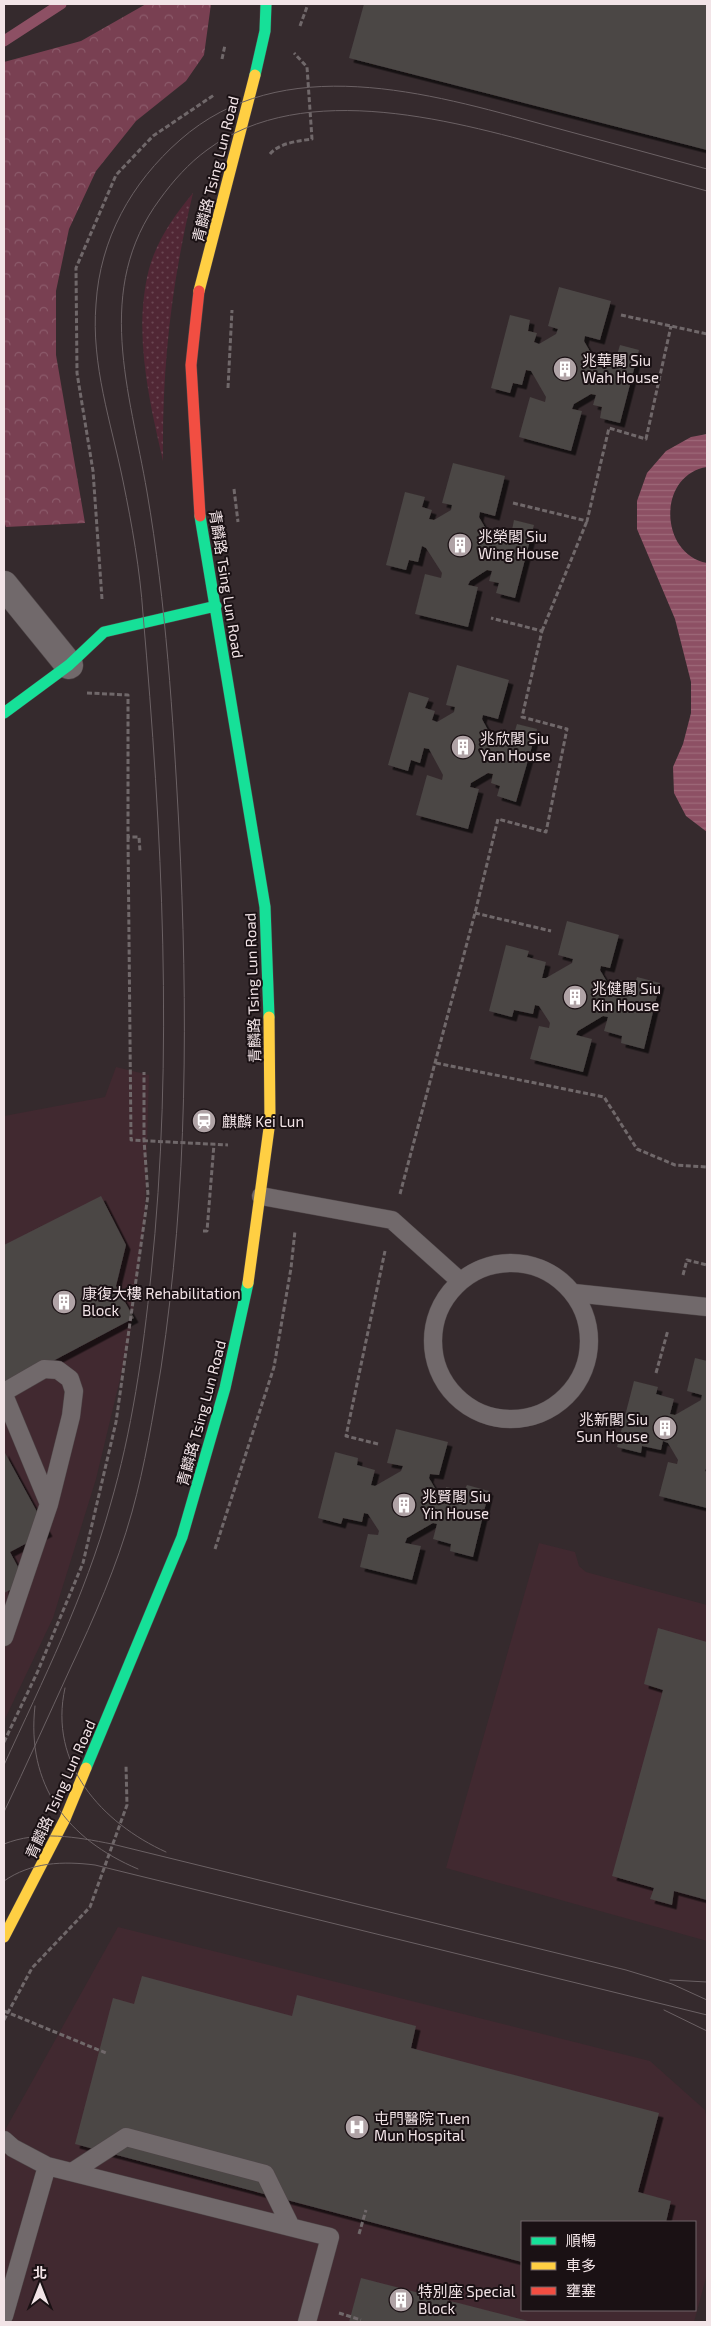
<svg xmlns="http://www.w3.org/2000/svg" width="711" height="2326" font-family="'Exo 2','Noto Sans TC',sans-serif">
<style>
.built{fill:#412930;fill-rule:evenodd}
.grass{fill:url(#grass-dots)}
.forest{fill:url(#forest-crowns)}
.water{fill:url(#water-rules)}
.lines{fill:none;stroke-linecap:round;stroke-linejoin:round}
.stream{stroke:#8d5064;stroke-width:11}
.building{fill:#4b4645;filter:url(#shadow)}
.lane-casing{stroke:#4f4648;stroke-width:19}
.street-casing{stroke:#4f4648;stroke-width:29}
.fast-casing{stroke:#4f4648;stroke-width:12}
.slow-casing{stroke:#4f4648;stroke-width:12}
.jam-casing{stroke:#4f4648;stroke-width:12}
.path{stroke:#70686a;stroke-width:3;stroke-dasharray:5 2.5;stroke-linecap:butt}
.lane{stroke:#71696b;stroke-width:18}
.street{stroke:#71696b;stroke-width:28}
.fast{stroke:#16e098;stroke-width:11}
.slow{stroke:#ffcf43;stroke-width:11}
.jam{stroke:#f24e42;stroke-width:11}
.tram{stroke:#6b6164;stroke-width:1}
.path-bridge{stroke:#70686a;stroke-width:3;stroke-dasharray:5 2.5;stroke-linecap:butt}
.labels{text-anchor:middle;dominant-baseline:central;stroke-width:4;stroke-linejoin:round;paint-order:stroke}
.street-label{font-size:15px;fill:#f2e4e7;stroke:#1a1114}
.poi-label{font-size:15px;fill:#f2e4e7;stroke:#1a1114;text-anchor:start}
</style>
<defs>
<pattern id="grass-dots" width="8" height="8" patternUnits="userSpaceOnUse" patternTransform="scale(1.25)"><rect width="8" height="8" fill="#512735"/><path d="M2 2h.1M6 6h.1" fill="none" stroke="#6a4652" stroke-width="1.8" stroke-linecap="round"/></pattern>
<pattern id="forest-crowns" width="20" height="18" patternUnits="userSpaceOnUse" patternTransform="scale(1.25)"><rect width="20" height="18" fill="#794052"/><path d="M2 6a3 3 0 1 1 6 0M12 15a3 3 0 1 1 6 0" fill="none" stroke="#8c5b6b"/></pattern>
<pattern id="water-rules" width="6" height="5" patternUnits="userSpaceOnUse" patternTransform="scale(1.25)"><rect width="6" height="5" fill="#8d5064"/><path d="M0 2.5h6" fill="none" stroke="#9e697a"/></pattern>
<filter id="shadow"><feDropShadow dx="4.5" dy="4.5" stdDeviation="0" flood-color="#0009"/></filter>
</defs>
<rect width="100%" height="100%" fill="#352a2d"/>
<path class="built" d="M116,1067L149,1075L145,1216L129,1342L96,1479L53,1618L4,1721V1116L105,1097Z
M539,1543L575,1552L579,1566L586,1572L707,1605V1941L446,1868Z
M118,1927L650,2061L705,2110L707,2121V2274L694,2322H4V2132ZM522,2222H695V2310H522Z"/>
<path class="grass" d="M193,193C171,285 162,367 163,461C149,400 133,332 149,269C157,240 174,216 193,193Z"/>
<path class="forest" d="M146,4H211L204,55L186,81L136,121L96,171L69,229L56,291V355L85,523L6,527L4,521V62L81,41Z"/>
<path class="water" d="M707,434V467C657,475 659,554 707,563V832L686,816L674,793L673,767L683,744L691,713V682L675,619L637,529V501L647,473L666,451L691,437Z"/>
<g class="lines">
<path class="stream" d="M4,41L61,4"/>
</g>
<path class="building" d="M364,4H707V150L349,58Z
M559,287L611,301L600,340L585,336L584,341L599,367L603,368L608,353L617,355L620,345L639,350L620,423L600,418L602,407L593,405L596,395L591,394L574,404L572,409L582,411L571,451L519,437L530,397L545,402L546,397L531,371L526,370L522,385L513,383L510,393L491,388L510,315L530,320L528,331L537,333L534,342L539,344L556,334L558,329L548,326Z
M453,463L505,476L495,516L480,512L479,517L494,543H499L503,529L512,530L514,520L534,525L515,598L496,593L499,583L489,581L492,571L487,570L470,581L468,585L478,587L468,627L415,614L425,574L441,578L442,573L426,548L422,546L418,562L409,560L406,570L386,565L405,492L425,497L422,507L432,510L429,519L434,520L451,510L452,505L442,503Z
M457,665L509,680L498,719L483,715L482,719L496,745L501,747L505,731L514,734L517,724L537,729L516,802L497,796L500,786L491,783L493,774L488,773L471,783L470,787L479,789L468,829L416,815L427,775L442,780L443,775L429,749L424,748L420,763L411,760L408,771L388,765L409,692L429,698L425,708L435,711L432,720L437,722L454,712L455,707L446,705Z
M567,921L619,935L610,968L601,966L600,970L610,987L615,989L617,979L635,984L637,977L660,983L644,1049L621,1043L622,1036L604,1031L608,1017L603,1016L578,1031L576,1035L592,1039L583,1072L530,1059L539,1026L549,1028L550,1023L539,1006L535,1005L533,1014L514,1010L512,1017L489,1011L506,945L529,951L527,957L546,962L542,978H546L572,963L573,959L558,955Z
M101,1196L126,1245L116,1286L134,1318L4,1387V1245Z
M695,1358L707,1361V1466L705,1471L707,1472V1508L659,1496L668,1462L677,1464L678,1460L668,1443L663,1441L661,1450L642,1446L641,1453L617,1447L634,1381L658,1387L656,1394L674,1399L670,1414L675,1415L701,1400L702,1395L687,1391Z
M396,1429L448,1442L439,1475L430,1474L429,1478L439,1495L444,1496L446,1487L464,1491L467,1485L489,1491L473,1557L450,1551L451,1544L433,1539L437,1524L433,1523L407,1538L405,1543L421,1546L412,1580L360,1567L368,1534L378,1535L379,1531L368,1514L364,1513L362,1522L343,1518L341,1524L318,1518L335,1452L358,1458L357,1465L375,1470L371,1485L375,1486L401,1471L403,1466L387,1463Z
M4,1451L48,1532L10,1552L26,1582L4,1593Z
M658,1628L707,1642V1900L674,1891L672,1905L650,1899L654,1888L612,1876L663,1690L644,1684Z
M142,1976L292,2016L297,1995L416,2026L411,2048L659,2113L638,2192L671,2201L666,2222H522V2262L75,2144L113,1998L134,2004Z
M361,2278L532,2322H349Z"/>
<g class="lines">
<g class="lane-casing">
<path id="lane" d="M261,1196L392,1220L460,1281
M433 1341a78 78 0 1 1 156 0a78 78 0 1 1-156 0Z
M574,1293L707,1307
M4,1392L44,1369L58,1370L70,1379L74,1391L71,1416L49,1504L4,1637
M4,1395L49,1504
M4,2140L13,2148L47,2166L330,2237L307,2322
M72,2172L126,2137L265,2174L291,2227
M4,2316L47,2166"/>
</g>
<g class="street-casing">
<path id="street" d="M4,585L69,665"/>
</g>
<g class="fast-casing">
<path id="fast" d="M255,75L265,31L266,4
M200,516L265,907L269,1017
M4,713L69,665L104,632L216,606
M86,1768L182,1537L225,1388L248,1283"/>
</g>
<g class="slow-casing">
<path id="slow" d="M199,291L255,75
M248,1283L270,1121L269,1017
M4,1937L65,1819L86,1768"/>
</g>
<g class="jam-casing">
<path id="jam" d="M199,291L191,365L200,516"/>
</g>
<path class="path" d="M300,26L308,4
M222,59L225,45
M270,154C279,143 298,141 312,139L307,67L294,53
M621,315L707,334
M228,388L232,310
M234,489L238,522
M513,503L587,521L609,428L646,439L671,326
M102,599L93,471L77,373L76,268L116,175L153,136L214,95
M542,631L587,521
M87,693L128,695V837H139L140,851
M128,837L131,1140L228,1145
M475,913L551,931
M436,1063L604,1097L637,1149L675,1165L707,1167
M400,1194L475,913L498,819L546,832L567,729L522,717L542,631L491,618
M203,1231H207L214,1144
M683,1275L687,1260L707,1265
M656,1373L668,1330
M378,1444L346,1436L385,1251
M215,1549L274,1367L291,1268L295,1231
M4,1742L37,1673L83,1563L116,1422L148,1195L144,1140V1072
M4,2020L32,1968L90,1907L127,1805L126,1765
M359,2234L366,2210
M339,2313L361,2320"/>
<use href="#lane" class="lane"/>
<use href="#street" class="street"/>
<use href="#fast" class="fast"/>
<use href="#slow" class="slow"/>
<use href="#jam" class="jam"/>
<path class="tram" d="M65,1688C48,1764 102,1823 166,1852
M35,1706C26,1785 67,1839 138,1869
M4,1765C43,1680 85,1596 110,1506C132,1431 143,1353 151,1275C174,1055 162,833 143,614C140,570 132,525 123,481C111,422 91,365 96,304C100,239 131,183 180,140C282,50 429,93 545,125C599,140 653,154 707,169
M4,1812C27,1764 48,1717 70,1669C94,1618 117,1566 132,1512C145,1465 153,1416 161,1368C188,1189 188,1009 179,828C173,716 166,603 147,492C130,392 93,289 160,199C173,181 189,163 207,150C305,77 459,122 566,152C613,165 660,178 707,191
M4,1844C39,1830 76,1837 112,1844L626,1970L672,1984L707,2000
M4,1881C31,1862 63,1861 95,1865L707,2015
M670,1980L707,1982
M664,2010L707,2031"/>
<path class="path-bridge" d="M4,2011L106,2053"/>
</g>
<defs>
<g id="building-disc" transform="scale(1.25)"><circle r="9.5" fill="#b0a3a6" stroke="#1a1114"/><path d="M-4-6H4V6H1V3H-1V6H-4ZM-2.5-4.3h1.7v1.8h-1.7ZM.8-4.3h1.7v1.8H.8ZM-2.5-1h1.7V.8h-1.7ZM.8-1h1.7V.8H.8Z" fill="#fff"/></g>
<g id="station-disc" transform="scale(1.25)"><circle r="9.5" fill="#b0a3a6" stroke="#1a1114"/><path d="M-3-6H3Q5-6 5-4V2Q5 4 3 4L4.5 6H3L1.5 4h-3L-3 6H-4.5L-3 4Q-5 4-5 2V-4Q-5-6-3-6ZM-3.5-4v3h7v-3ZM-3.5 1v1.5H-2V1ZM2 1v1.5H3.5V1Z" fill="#fff"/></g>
<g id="hospital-disc" transform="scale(1.25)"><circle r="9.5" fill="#b0a3a6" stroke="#1a1114"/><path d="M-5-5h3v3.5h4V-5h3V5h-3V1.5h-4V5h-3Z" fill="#fff"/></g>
</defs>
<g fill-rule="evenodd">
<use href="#building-disc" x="565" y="369"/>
<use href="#building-disc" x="460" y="545"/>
<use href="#building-disc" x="463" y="747"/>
<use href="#building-disc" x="575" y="997"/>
<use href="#station-disc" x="204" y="1121"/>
<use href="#building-disc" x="64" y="1302"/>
<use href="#building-disc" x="665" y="1428"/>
<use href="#building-disc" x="404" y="1505"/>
<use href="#hospital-disc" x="357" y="2127"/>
<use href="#building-disc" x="401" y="2300"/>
</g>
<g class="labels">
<g class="street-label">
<text transform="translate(215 169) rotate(-76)">青麟路 Tsing Lun Road</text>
<text transform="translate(227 584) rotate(81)">青麟路 Tsing Lun Road</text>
<text transform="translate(252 988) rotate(-92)">青麟路 Tsing Lun Road</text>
<text transform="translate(201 1413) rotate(-75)">青麟路 Tsing Lun Road</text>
<text transform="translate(60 1789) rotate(-66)">青麟路 Tsing Lun Road</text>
</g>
<g class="poi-label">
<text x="582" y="360">兆華閣 Siu<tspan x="582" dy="17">Wah House</tspan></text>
<text x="478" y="536">兆榮閣 Siu<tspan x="478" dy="17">Wing House</tspan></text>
<text x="480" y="738">兆欣閣 Siu<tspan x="480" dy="17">Yan House</tspan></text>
<text x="592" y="988">兆健閣 Siu<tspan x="592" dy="17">Kin House</tspan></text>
<text x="222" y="1121">麒麟 Kei Lun</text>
<text x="82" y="1293">康復大樓 Rehabilitation<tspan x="82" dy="17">Block</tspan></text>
<text x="648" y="1419" text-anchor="end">兆新閣 Siu<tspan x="648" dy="17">Sun House</tspan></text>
<text x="422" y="1496">兆賢閣 Siu<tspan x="422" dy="17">Yin House</tspan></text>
<text x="374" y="2118">屯門醫院 Tuen<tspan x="374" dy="17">Mun Hospital</tspan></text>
<text x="418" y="2291">特別座 Special<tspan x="418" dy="17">Block</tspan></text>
</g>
</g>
<rect width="711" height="2326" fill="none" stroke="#f2e4e7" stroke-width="10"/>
<rect x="521" y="2221" width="175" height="90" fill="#1a1114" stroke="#706568"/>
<rect x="531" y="2237" width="25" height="8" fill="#16e098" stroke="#706568"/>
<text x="566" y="2246" font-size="15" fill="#f2e4e7">順暢</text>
<rect x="531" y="2262" width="25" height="8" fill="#ffcf43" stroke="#706568"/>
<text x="566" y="2271" font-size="15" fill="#f2e4e7">車多</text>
<rect x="531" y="2287" width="25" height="8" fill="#f24e42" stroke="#706568"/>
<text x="566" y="2296" font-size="15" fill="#f2e4e7">壅塞</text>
<g transform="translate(40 2286)" stroke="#1a1114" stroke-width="4" paint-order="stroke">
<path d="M0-4L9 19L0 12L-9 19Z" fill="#f2e4e7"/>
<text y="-8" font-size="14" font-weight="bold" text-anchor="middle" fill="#f2e4e7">北</text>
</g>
</svg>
